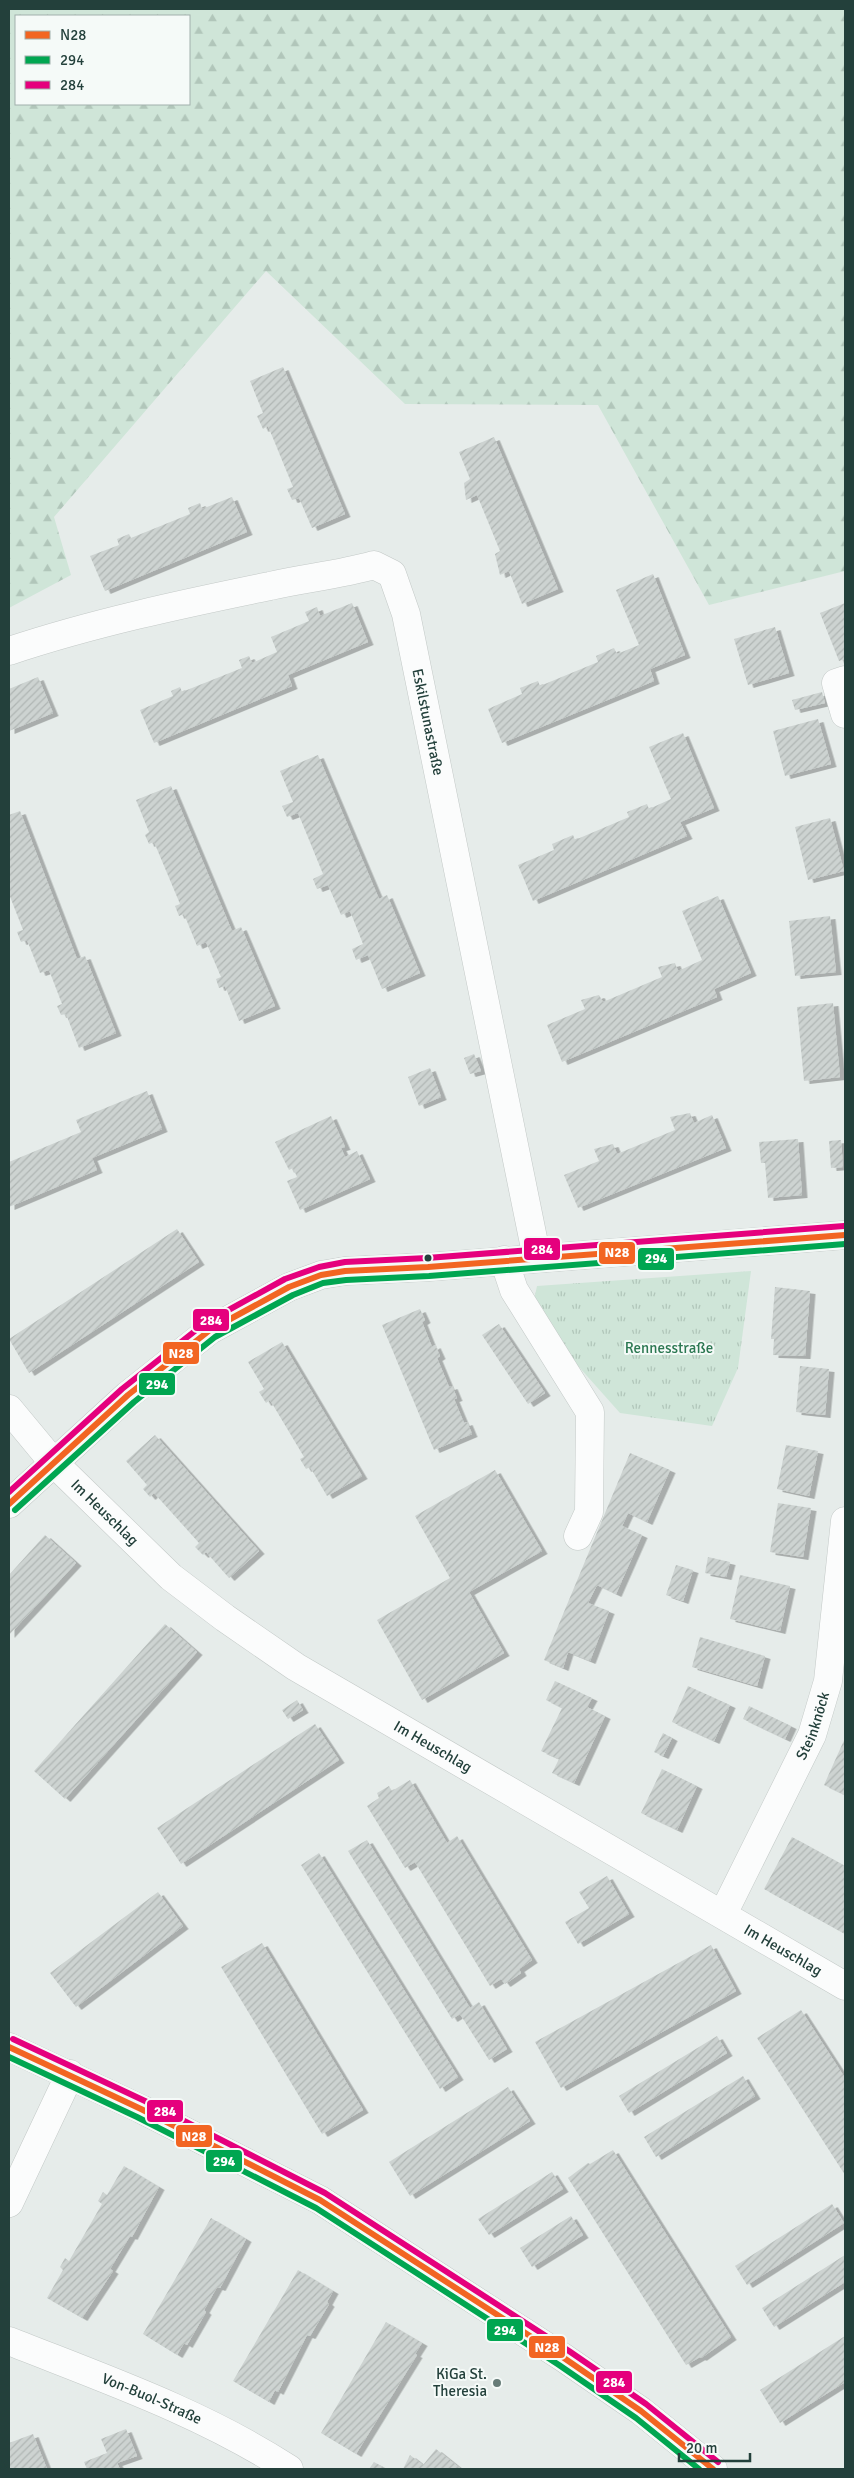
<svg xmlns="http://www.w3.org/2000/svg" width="854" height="2478" font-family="Signika,sans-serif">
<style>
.forest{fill:url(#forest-firs);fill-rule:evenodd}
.park{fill:url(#park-tufts)}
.building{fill:url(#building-hatch);filter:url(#shadow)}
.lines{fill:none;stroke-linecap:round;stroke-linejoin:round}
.minor-casing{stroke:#c3c9c7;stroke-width:29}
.secondary-casing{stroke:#c2c9c7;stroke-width:29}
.minor{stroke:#fbfcfc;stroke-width:28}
.secondary{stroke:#fbfcfc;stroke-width:28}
.bus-1-casing{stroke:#f5faf8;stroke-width:10}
.bus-2-casing{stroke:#f5faf8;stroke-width:10}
.bus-3-casing{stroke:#f5faf8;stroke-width:10}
.bus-1{stroke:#f26522;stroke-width:6}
.bus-2{stroke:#00a651;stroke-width:6}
.bus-3{stroke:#e5007d;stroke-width:6}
.bus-dot{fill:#23403b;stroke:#f5faf8;stroke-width:2}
.poi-dot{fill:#677c78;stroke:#f5faf8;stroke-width:2}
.labels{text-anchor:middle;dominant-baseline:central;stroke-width:4;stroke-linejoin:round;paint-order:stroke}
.street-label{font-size:15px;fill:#23403b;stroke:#f5faf8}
.park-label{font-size:15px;fill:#2c7852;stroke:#f5faf8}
.poi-label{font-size:15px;fill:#23403b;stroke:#f5faf8;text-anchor:end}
.line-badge{stroke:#f5faf8;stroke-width:2}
.badge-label{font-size:14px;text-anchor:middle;font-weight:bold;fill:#fff}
</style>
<defs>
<pattern id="forest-firs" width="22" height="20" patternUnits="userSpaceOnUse" patternTransform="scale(1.25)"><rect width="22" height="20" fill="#cfe5d8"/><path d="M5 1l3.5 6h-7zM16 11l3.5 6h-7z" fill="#b1c6ba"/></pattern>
<pattern id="park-tufts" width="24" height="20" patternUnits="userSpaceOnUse" patternTransform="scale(1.25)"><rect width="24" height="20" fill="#cfe5d8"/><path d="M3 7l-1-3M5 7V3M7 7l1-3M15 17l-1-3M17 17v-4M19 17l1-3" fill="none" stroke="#b1c6ba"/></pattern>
<pattern id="building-hatch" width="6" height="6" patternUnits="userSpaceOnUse" patternTransform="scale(1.25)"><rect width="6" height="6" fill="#cdd3d1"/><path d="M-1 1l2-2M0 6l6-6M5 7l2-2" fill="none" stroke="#b0b6b4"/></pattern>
<filter id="shadow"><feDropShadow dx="5.5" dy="3" stdDeviation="0" flood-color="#0004"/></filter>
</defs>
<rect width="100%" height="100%" fill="#e6ecea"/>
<path class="forest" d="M9,9H845V571L709,605L598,405L405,404L266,271L54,517L71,575L9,608ZM16,16H189V104H16Z"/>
<path class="park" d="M751,1271L738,1368L712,1426L620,1413L571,1358L534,1300L537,1286Z"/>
<path class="building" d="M283,367L345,514L312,528L299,498L292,500L287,489L293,487L268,426L263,429L257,416L263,413L250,381Z
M494,437L558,589L522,604L509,571L500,575L495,554L500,551L477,495L466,500L464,483L470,479L459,452Z
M232,497L247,532L105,591L90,556L119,545L117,539L129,534L131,538L190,514L188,508L200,503L202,509Z
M653,574L685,655L650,669L654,681L502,743L488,709L522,694L520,688L538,681L540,686L598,662L596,656L614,648L617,654L639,645L616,590Z
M352,603L368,642L288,675L292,686L154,743L140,710L173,696L171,691L180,687L182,692L242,668L239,660L249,656L252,663L277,652L271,637L309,621L305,612L317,607L320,616Z
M845,603V659L839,661L820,613Z
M775,627L789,673L748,685L734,639Z
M38,677L53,713L9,731V689Z
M822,692L825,703L795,710L792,700Z
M818,719L831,764L785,776L773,731Z
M683,733L714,808L680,822L687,836L533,901L518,865L554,850L552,844L573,835L575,840L629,817L627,812L647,804L649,809L671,799L649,747Z
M318,755L379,899L387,895L420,973L382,989L368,955L356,960L352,949L363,944L350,911L341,915L328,885L317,889L313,879L323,874L298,813L287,817L282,806L293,802L280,771Z
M171,786L232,931L241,927L275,1006L239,1021L225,986L219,988L216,979L221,977L206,942L197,946L184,914L179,916L175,906L180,904L154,842L149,844L145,835L149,832L136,800Z
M20,811L77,959L85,956L116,1033L79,1048L66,1014L61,1015L57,1006L62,1004L49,970L40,973L27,940L21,942L17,932L23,930L9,894V815Z
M830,818L844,871L808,880L795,827Z
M718,896L751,973L714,989L717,997L562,1062L547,1025L585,1009L581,1000L599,995L603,1002L662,977L658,967L675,963L678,971L702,960L682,911Z
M830,916L836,972L795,976L789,921Z
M833,1003L840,1077L804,1081L797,1007Z
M474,1054L481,1071L470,1074L464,1058Z
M430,1068L441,1097L419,1106L408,1077Z
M147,1091L162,1129L92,1158L97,1170L9,1207V1162L81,1132L76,1120Z
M690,1113L694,1123L712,1115L726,1148L578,1208L564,1175L599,1161L594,1149L613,1144L617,1154L675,1130L670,1117Z
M331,1116L345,1147L341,1148L345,1157L357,1151L370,1179L300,1210L287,1181L297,1177L293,1168L289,1170L275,1142Z
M798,1139L802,1195L768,1198L765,1163H761L759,1142Z
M841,1140L843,1167L831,1168L829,1141Z
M177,1229L199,1262L29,1373L9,1339Z
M775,1287L810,1291L805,1356L773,1355L774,1339H771Z
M420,1309L425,1320L422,1322L432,1347L435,1345L440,1356L437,1358L449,1387L452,1386L457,1398L454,1399L464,1423L467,1422L472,1434L434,1450L382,1325Z
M499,1324L545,1393L528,1404L482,1335Z
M282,1342L362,1476L327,1496L310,1467L306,1469L300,1459L304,1457L270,1400L266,1403L259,1392L264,1389L248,1362Z
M800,1366L829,1369L825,1415L796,1412Z
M155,1435L259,1551L229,1578L206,1552L203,1555L195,1547L199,1543L154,1493L150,1497L143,1489L147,1485L126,1461Z
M786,1445L818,1451L809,1496L777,1489Z
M630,1453L670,1470L647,1522L628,1513L622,1526L642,1535L616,1594L597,1585L588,1603L609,1611L590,1661L568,1652L563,1668L544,1660Z
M495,1470L542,1551L469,1592L504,1653L422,1700L377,1620L450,1578L415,1516Z
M778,1503L811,1508L803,1557L770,1552Z
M45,1535L76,1563L9,1635V1575Z
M708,1557L730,1562L726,1577L705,1573Z
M676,1565L693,1570L683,1601L666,1595Z
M740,1575L790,1586L780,1631L730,1619Z
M165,1624L197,1652L65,1799L34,1771Z
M700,1637L765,1656L757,1686L692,1667Z
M555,1681L592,1698L587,1707L605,1716L574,1783L552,1773L559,1759L541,1751L562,1708L546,1700Z
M688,1686L730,1705L714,1741L672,1722Z
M297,1700L303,1710L288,1719L282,1710Z
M749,1706L791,1726L785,1739L743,1719Z
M315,1724L339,1760L181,1864L157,1828Z
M663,1733L672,1738L663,1756L654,1752Z
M845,1738V1795L824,1785Z
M662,1769L697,1786L677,1830L641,1813Z
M410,1780L447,1843L457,1836L532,1960L519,1969L521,1973L505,1984L501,1979L490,1986L415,1862L405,1868L367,1806L379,1798L377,1793L389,1786L392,1791Z
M792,1837L845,1866V1934L764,1889Z
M367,1840L470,2008L479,2002L507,2049L489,2060L460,2014L452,2019L348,1851Z
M319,1853L458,2077L440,2089L301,1865Z
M607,1876L629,1914L578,1944L565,1922L589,1908L579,1892Z
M158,1892L183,1926L76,2007L50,1973Z
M262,1943L363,2110L322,2134L221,1967Z
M711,1945L736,1991L561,2088L535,2042Z
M801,2010L845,2078V2175L757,2038Z
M717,2036L727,2053L629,2113L619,2096Z
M743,2076L755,2096L656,2157L644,2137Z
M508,2087L530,2121L410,2196L389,2162Z
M613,2150L731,2337L701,2358L700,2357L686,2365L568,2178L588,2163L590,2164Z
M124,2166L159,2187L132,2237L130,2236L110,2269L113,2271L82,2318L47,2298L63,2270L60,2267L65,2258L69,2261L102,2204L98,2201L103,2192L107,2195Z
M552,2172L563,2189L489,2235L478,2219Z
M832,2204L844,2223L747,2285L735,2266Z
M571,2216L583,2235L532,2267L520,2248Z
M211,2218L246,2239L220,2288L217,2287L204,2310L206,2312L187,2345L184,2343L177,2355L143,2334Z
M845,2255V2282L774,2327L762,2308Z
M298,2270L333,2291L327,2302L329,2304L310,2336L307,2335L278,2392L275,2390L269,2402L233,2381Z
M386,2322L422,2343L415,2354L417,2355L356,2454L321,2433Z
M845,2336V2382L780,2423L760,2390Z
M126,2429L137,2456L117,2463L120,2469H87L84,2462L107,2453L101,2439Z
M33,2434L47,2469H9V2443Z
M436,2449L461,2469H403L410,2455L423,2465Z
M374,2462L387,2469H369Z"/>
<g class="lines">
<g class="minor-casing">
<g id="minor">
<path id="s1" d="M9,651C93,623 182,604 270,586C304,578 339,575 374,565L392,574L406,614L537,1258"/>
<path d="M845,680L836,683L845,714"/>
<path d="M504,1260L514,1290L590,1412L589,1512L578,1536"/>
<path id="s2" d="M9,1409L53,1462L171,1577L225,1618L296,1667L845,1986"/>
<path d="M9,1504L128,1395L210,1330L289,1287L321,1275L345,1271L428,1267L845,1235"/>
<path id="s3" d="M723,1914L812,1735L828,1681L845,1521"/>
<path d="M9,2203L70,2074"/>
<path id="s4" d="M9,2341C105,2379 203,2413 289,2469"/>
</g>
</g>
<g class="secondary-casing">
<path id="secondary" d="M9,2047L141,2109L320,2200L564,2358L641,2411L713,2469"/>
</g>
<use href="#minor" class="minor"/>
<use href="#secondary" class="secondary"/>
<g class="bus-1-casing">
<path id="bus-1" d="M9,1504L128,1395L210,1330L289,1287L321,1275L345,1271L428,1267L845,1235
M9,2047L141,2109L320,2200L564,2358L641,2411L713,2469"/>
</g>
<g class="bus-2-casing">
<path id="bus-2" d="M15,1510L134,1402L215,1337L293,1295L323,1283L346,1280L429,1276L845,1244
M9,2057L137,2117L316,2208L559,2365L636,2418L699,2469"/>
</g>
<g class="bus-3-casing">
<path id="bus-3" d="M9,1492L122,1389L205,1323L285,1279L319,1267L345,1262L427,1258L844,1226
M13,2039L145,2101L325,2193L569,2351L646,2404L718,2462"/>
</g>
<use href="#bus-1" class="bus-1"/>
<use href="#bus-2" class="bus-2"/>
<use href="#bus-3" class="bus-3"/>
</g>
<circle class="bus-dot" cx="428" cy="1258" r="4.5"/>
<circle class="poi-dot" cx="497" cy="2383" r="5"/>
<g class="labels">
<g class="street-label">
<text stroke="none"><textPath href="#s1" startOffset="548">Eskilstunastraße</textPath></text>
<text stroke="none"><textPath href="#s2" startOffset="141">Im Heuschlag</textPath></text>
<text stroke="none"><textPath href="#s3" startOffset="209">Steinknöck</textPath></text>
<text stroke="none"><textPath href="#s2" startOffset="546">Im Heuschlag</textPath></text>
<text stroke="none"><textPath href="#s2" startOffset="951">Im Heuschlag</textPath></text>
<text stroke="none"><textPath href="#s4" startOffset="154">Von-Buol-Straße</textPath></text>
</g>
<g class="park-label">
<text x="669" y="1348">Rennesstraße</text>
</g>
<g class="poi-label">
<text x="487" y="2374">KiGa St.<tspan x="487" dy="17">Theresia</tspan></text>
</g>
</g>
<g class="line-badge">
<rect x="523" y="1237" width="38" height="24" rx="5" fill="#e5007d"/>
<rect x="598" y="1241" width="38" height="24" rx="5" fill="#f26522"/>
<rect x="637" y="1247" width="38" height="24" rx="5" fill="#00a651"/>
<rect x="192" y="1308" width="38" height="24" rx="5" fill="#e5007d"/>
<rect x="162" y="1341" width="38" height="24" rx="5" fill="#f26522"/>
<rect x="138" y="1372" width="38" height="24" rx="5" fill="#00a651"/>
<rect x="146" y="2099" width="38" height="24" rx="5" fill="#e5007d"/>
<rect x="175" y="2124" width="38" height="24" rx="5" fill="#f26522"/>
<rect x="205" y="2149" width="38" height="24" rx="5" fill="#00a651"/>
<rect x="486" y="2318" width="38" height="24" rx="5" fill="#00a651"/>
<rect x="528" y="2335" width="38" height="24" rx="5" fill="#f26522"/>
<rect x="595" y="2370" width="38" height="24" rx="5" fill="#e5007d"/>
</g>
<g class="badge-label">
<text x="542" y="1254">284</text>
<text x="617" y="1257">N28</text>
<text x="656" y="1263">294</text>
<text x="211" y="1325">284</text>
<text x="181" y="1358">N28</text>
<text x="157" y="1389">294</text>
<text x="165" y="2116">284</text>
<text x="194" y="2141">N28</text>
<text x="224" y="2166">294</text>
<text x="505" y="2335">294</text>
<text x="547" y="2352">N28</text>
<text x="614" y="2387">284</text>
</g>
<rect width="854" height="2478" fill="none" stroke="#23403b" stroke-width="20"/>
<rect x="15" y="15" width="175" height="90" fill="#f5faf8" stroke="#a1b0ac"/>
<rect x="25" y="31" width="25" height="8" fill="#f26522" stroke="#a1b0ac"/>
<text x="60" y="40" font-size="15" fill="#23403b">N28</text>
<rect x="25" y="56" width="25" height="8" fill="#00a651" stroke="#a1b0ac"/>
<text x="60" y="65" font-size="15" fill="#23403b">294</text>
<rect x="25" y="81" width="25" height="8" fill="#e5007d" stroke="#a1b0ac"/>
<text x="60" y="90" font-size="15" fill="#23403b">284</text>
<path d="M679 2453v8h71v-8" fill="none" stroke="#23403b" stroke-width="2.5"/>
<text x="686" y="2453" font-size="15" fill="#23403b" stroke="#f5faf8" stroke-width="4" paint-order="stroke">20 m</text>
</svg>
